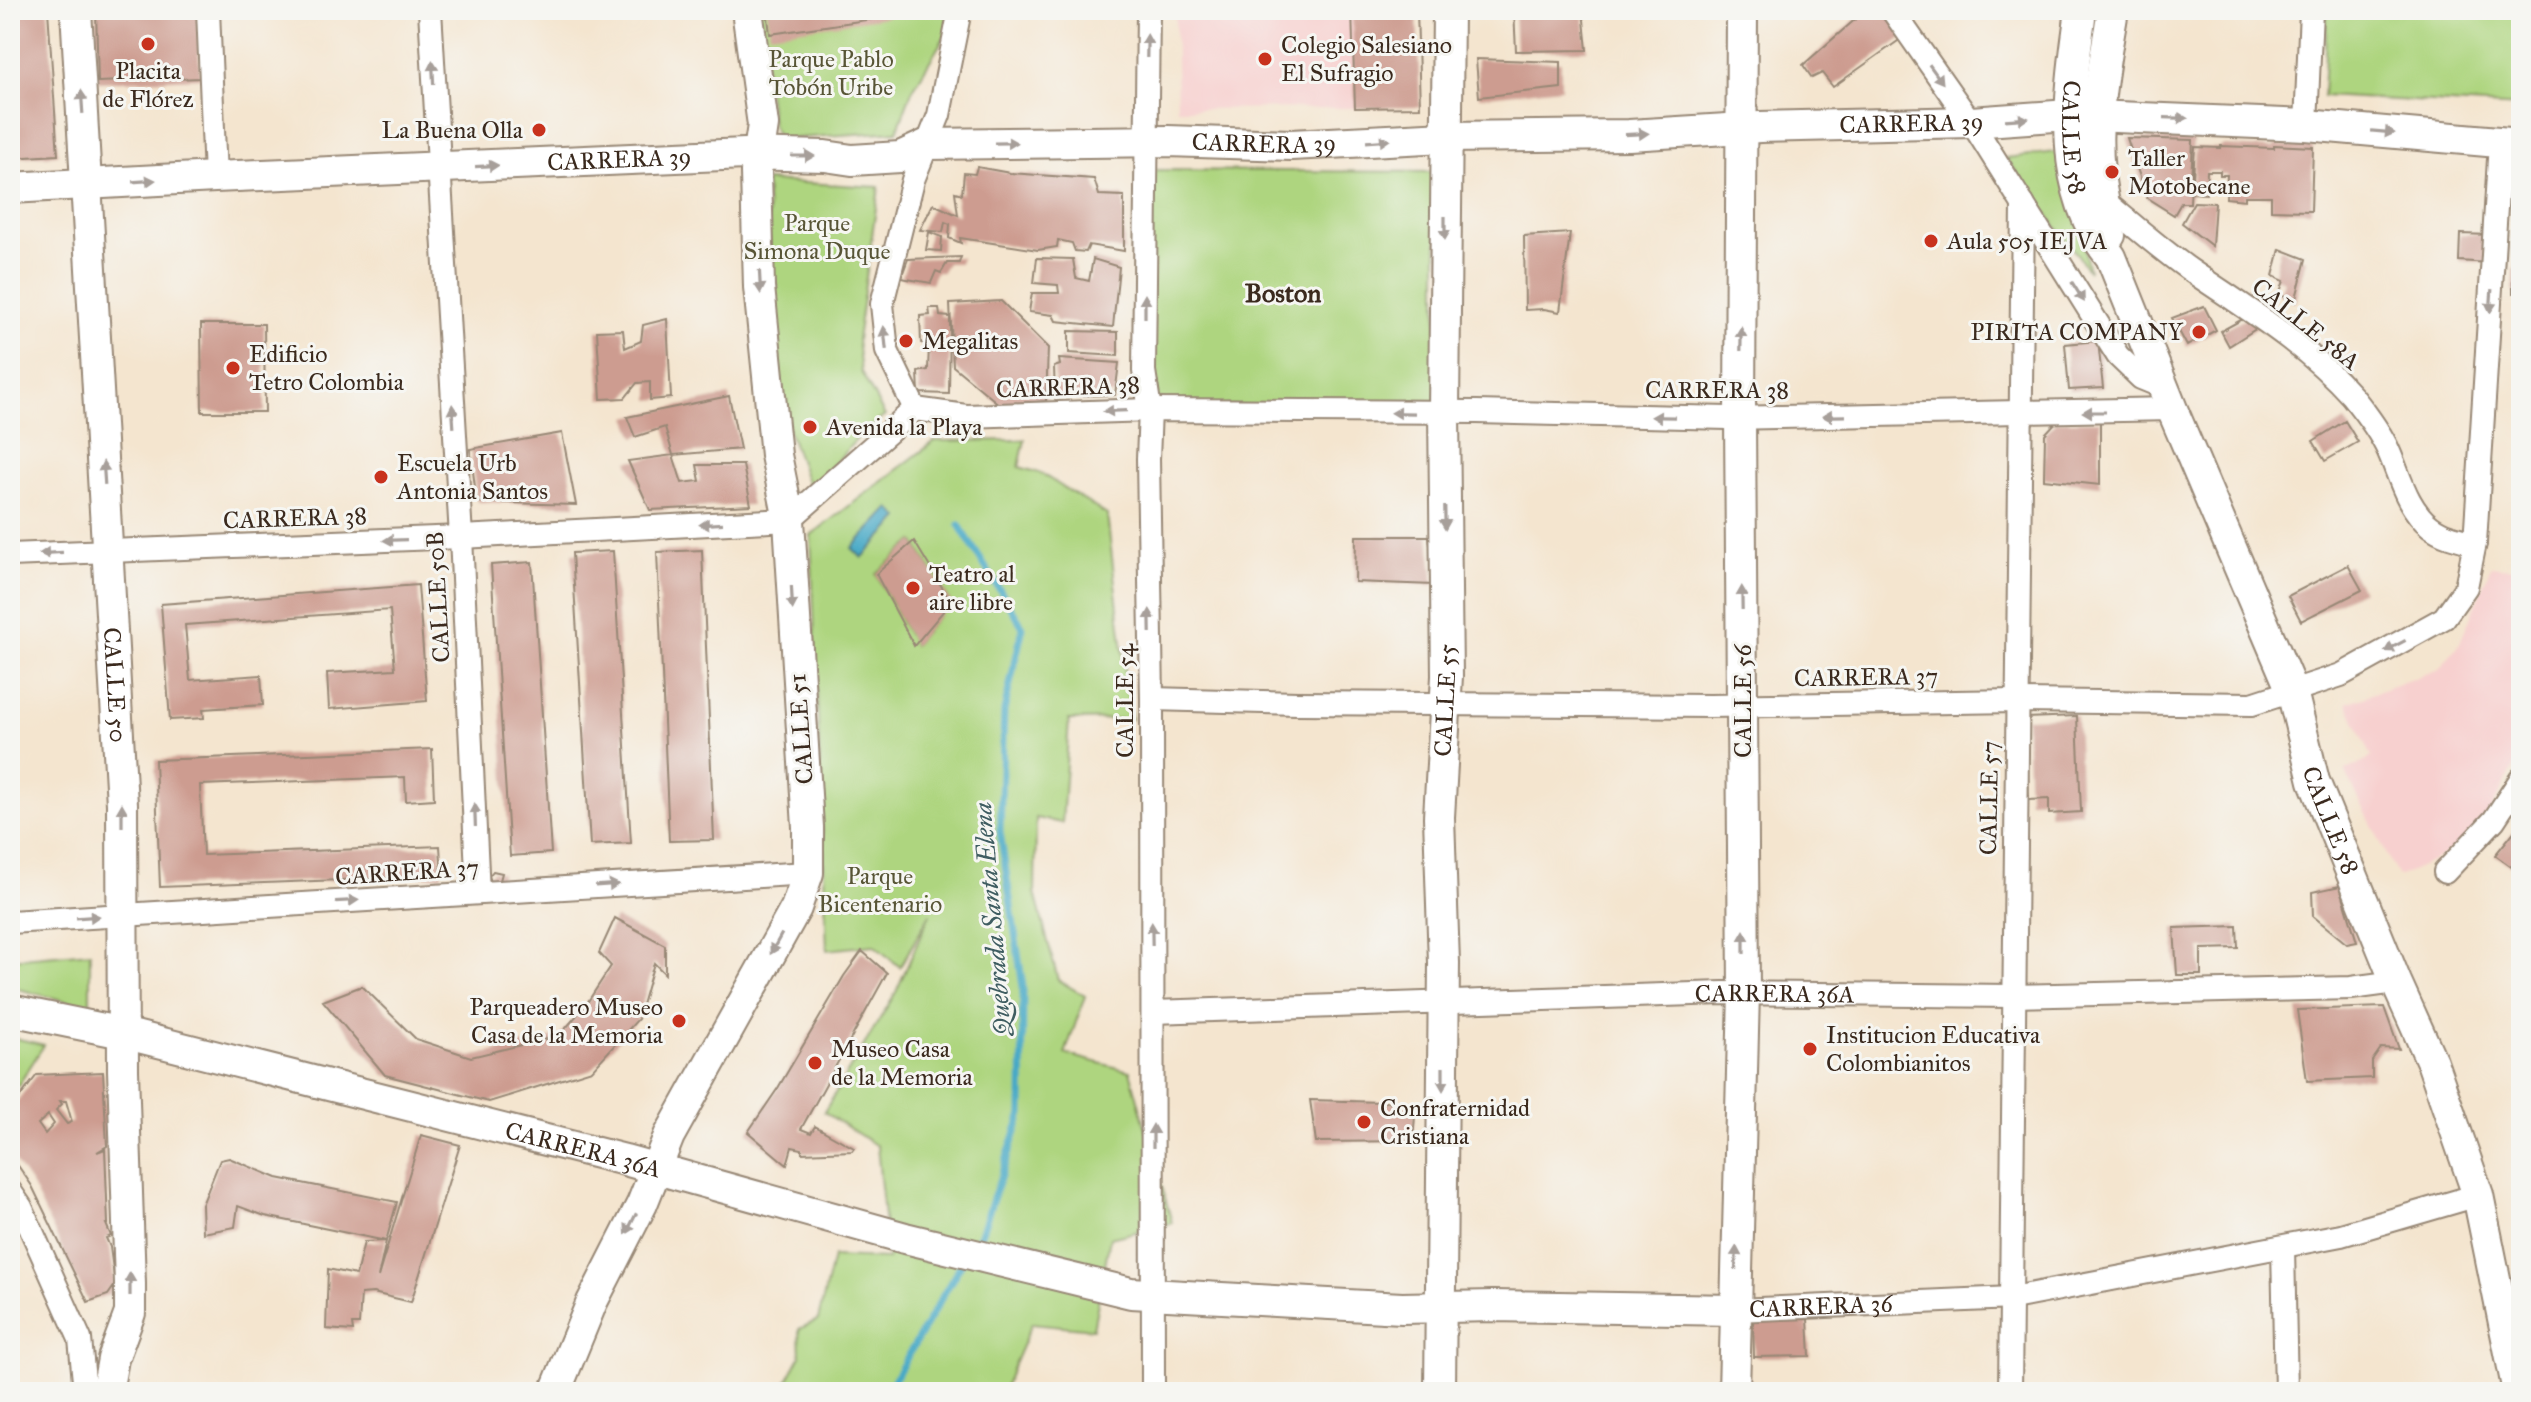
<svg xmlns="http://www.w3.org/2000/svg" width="2531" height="1402" font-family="'IM FELL Great Primer',serif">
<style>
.built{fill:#f7d0cf}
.green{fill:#aed57f;stroke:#74804e;stroke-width:2;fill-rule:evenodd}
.water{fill:#46a9c6;stroke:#406a72;stroke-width:2}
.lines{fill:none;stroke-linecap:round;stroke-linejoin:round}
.stream{stroke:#46a9c6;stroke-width:7}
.building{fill:#cd9c90;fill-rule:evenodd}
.street-casing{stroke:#988876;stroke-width:26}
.secondary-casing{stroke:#988876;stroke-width:34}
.street{stroke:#fff;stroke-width:22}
.secondary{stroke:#fff;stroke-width:30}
.oneway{fill:#a79f9a}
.poi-dot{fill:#c8321e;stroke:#f6f6f2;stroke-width:3}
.labels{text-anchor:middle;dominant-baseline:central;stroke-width:6;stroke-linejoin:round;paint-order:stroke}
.poi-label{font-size:24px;fill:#3b2a1e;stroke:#f6f6f2;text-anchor:start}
.park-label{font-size:24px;fill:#585536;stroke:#f6f6f2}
.street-label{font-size:24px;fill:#3b2a1e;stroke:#f6f6f2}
.neighbourhood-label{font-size:26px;font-weight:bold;fill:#3b2a1e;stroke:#f6f6f2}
.water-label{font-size:26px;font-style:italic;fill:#3f5d61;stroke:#f6f6f2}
</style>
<rect width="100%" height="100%" fill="#f6f6f2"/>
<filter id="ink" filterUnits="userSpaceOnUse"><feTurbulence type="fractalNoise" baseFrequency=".0125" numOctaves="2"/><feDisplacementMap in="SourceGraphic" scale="16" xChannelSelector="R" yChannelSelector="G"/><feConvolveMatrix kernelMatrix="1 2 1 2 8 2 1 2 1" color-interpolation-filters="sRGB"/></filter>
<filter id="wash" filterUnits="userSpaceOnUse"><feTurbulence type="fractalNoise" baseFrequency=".006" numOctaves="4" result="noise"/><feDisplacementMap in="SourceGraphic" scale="32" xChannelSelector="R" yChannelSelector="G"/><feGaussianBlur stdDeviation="1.8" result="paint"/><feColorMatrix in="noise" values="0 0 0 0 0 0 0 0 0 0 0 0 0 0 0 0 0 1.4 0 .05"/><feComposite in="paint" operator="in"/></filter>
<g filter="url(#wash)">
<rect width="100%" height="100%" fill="#f4e5cf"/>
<path class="built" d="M1175,10H1352L1355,108L1177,109Z
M2491,566L2521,569V760L2516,764L2491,810L2467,839L2439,858L2398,877L2345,771L2372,757L2347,703L2439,669L2459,645Z"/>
<path class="green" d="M758,10H949L945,36L912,91L897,131L785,139L778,137L772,125Z
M2327,10H2521V107L2323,96Z
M2064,151L2089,271L2006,158Z
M1151,170L1437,172V407L1151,406Z
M766,181L879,187L857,340L861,372L885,416L864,431L810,491L779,403Z
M1025,440L1019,467L1040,473L1107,515L1131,719L1069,720L1062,823L1036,818L1035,893L1058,980L1085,996L1065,1054L1130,1071L1172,1223L1110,1238L1093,1329L1032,1323L1002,1392H781L800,1357L799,1329L818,1320L833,1257L888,1259L877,1146L824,1112L896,992L930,914L900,967L874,945L827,950L811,535L935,441ZM914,541L950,602L914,645L876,574Z
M90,952V1007L10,987V959Z
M10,1037L44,1045L10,1098Z"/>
<path class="water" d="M890,508L900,518L862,558L852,548Z"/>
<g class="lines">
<path class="stream" d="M959,525L1023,627L1004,711L1000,831L1023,987L1022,1114L981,1234L973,1245
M887,1392L964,1259"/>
</g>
<g id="blocks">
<path class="building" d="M10,10H48L58,155L10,158Z
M96,10H197L200,78L98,82Z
M767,10H886L887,17L770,34Z
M1352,10H1417L1420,107L1355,108Z
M1514,10H1583L1587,50L1516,51Z
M1866,10H1887L1905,36L1833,87L1822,73L1812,78L1803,65Z
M1476,59L1561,62V88L1479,97Z
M2127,138L2193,140L2190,203H2181L2174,215L2147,198Z
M2274,145L2313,147L2311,211L2271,210V196H2245V200L2226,198L2227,175H2220V171H2207L2206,194L2192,193L2195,147L2221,148V146L2274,148Z
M977,167L1010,173L1094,179L1099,195L1124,196V251L1089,245L1086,252L1075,251L1072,243L1058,240L1057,247L1038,250L960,238L961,243L949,238L950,224L945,222L943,232L920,230L933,204L958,215L955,192L962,194L964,173L975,174Z
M2194,202L2215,203L2212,246L2182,223Z
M929,232L942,237L941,251L926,250Z
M1570,233L1560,312L1544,309L1525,310L1524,236Z
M2460,234L2490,235L2489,263L2459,261Z
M2280,249L2306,259L2295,302L2279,294L2284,281L2273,276Z
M961,257L959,263H947L941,273L936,271L931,283L901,278L908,259Z
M1037,258L1073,259L1076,278L1089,281L1093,259L1119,267L1113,327L1056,321L1053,315L1029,312L1032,293H1059L1058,285L1034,283Z
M2513,269H2521V293H2513Z
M1001,301L1048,348L1046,401L1000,405L953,366L950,304Z
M2204,306L2216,330L2187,346L2172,318Z
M929,308H939L940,316L950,317L949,394L919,393L918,372L928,370L929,345L921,343L920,316L930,315Z
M2252,314L2265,323L2229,346L2221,331Z
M667,319L671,398L650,400V382L637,383L625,398L601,399L597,331L623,330L625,348L641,341L643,325Z
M201,324H264L265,412H202Z
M1069,331L1118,332V356L1069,353Z
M2098,341L2103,388L2069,390L2065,344Z
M1059,359L1119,363L1115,395L1055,396L1054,367L1060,365Z
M729,396L740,449L673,455L665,427L635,437L627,417Z
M2057,421H2100V485L2044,479L2045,434Z
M2345,421L2358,442L2325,461L2313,441Z
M562,433L576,505L477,502L470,449Z
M673,455L682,483L700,481L697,465H743L751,505L650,510L628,461Z
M1356,536H1429L1434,585L1355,582Z
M914,541L951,602L914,646L876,574Z
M702,550L714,840L669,841L657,552Z
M613,551L631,843L590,845L572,553Z
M532,562L551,853L510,856L491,565Z
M2348,565L2362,590L2301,621L2288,596Z
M418,585L427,701L329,709L327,673L395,669L390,610L185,625L190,680L261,675L263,705L203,709L204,718L170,720L161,604Z
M2077,716L2081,812L2049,814V799L2029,800L2026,718Z
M432,749L434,799L406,801L405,777L200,785L203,855L440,846L442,876L160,887L155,760Z
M2521,823V866L2517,871L2495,855Z
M493,871L502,873L499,884H492L489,876Z
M2340,886L2357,942L2347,944L2313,916L2312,892Z
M615,918L665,945V974L654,963L638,1019L592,1070L489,1102L385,1075L323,1001L362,986L416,1039L471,1057L559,1036L585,1006L611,966L599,953Z
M2237,926L2238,948L2201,949V975H2177L2174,928Z
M862,951L887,973L801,1129L811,1133L815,1126L854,1148L852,1151L802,1153V1149L792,1147L787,1165L748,1132L778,1088L844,976Z
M2384,1007L2399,1049L2381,1048L2372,1061V1078L2307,1081L2297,1010Z
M103,1072L107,1146L97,1152L105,1149L108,1224H106L111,1236L106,1238L110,1247L115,1285L108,1295L88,1302L32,1186L10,1154V1110L37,1075ZM60,1101H66L72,1122L67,1124L56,1110L62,1104ZM48,1115L54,1124L45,1134L38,1124Z
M1310,1100L1416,1103L1413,1141L1316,1142Z
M421,1135L460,1145L411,1302L373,1293L361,1294L359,1324H352L353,1331L326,1329L328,1269L356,1275L364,1242L386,1241L378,1277Z
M229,1158L277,1178L397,1202L386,1241L265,1216L238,1206L235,1227L203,1233L202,1205L220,1160Z
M1808,1319L1810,1356L1754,1357L1753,1320Z"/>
</g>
</g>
<g filter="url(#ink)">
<use href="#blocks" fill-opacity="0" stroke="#988876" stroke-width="2"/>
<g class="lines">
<g class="street-casing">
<g id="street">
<path d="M208,10L215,177"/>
<path d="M430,10L461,537L478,893"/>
<path d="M1148,10L1144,371L1150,410L1148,459L1152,699L1153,1392"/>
<path d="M1892,10L1979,134L2118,356L2141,378L2163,387"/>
<path d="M2306,125L2311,10"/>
<path d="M2104,201C2132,224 2160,249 2190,270C2247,309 2306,344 2352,396C2365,412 2381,433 2389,452C2400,477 2407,508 2430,526C2443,536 2459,539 2475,543"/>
<path d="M915,409L887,351L882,304L913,180L939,115L960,10"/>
<path d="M10,555L461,537L789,520L915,409L966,416L1150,410L1477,412L1728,418L2172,409"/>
<path d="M1152,699L1297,703L1710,706L2017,701L2252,704L2341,675L2444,618L2466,587L2475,543L2500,143"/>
<path d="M2445,872L2494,820L2521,779"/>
<path d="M10,922L808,873"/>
<path id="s1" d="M1153,1012L1723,993L2013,996L2351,988L2396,982"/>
<path d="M10,1191L21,1207L80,1339L85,1392"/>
<path d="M2283,1247L2286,1392"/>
<path id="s2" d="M1735,1310L2013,1298L2341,1235L2478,1195"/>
<path d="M2010,1392L2023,204"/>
</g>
</g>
<g class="secondary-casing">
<g id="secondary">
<path id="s3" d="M76,10L122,804L123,1070L130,1284V1313L113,1359L107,1392"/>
<path id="s4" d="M2081,10C2070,91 2054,188 2111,257L2172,409L2292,691L2314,781L2396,982L2432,1062L2478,1195L2518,1392"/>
<path id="s5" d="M10,188L215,177L745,154L825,156L852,160L900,157L928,144L1168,141L1291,145L1446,137L1629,135L1760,127L1971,122L2069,115L2306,125L2521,144"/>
<path d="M2110,235C2107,215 2101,194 2099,173C2093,118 2104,64 2113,10"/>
<path id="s6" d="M10,1010L123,1033L625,1160L905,1238L1131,1293L1402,1308L1493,1306L1735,1310"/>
<path d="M555,1392L592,1302L642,1204L669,1136L796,908L808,873V827L789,520L776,455L759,287L756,172L763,125L747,10"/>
<path id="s7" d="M1440,1392L1444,963L1439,817L1447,676L1444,412L1448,10"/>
<path d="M1734,1392L1744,992L1740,417L1742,10"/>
</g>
</g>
<use href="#street" class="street"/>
<use href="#secondary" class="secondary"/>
</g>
<defs><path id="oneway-solid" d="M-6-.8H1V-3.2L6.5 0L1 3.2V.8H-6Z" transform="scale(2)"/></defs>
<g class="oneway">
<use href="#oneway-solid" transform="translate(1147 46) rotate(-89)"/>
<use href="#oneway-solid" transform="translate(433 72) rotate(-93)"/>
<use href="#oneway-solid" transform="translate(1936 74) rotate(54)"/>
<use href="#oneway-solid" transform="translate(82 102) rotate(-94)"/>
<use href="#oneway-solid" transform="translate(2176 118) rotate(2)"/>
<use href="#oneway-solid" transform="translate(2017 119) rotate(-4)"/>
<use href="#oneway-solid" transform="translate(2383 132) rotate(5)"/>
<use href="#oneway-solid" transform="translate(1637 134) rotate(-3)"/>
<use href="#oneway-solid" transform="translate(1378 141) rotate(-4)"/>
<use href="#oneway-solid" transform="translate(1006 143) rotate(-1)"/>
<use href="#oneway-solid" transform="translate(803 156)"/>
<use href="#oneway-solid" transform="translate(487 166) rotate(-3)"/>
<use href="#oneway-solid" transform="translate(144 181) rotate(-4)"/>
<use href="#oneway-solid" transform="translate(1445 228) rotate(90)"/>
<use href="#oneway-solid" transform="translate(760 282) rotate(87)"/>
<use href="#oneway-solid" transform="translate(2078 292) rotate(58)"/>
<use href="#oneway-solid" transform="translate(2491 301) rotate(94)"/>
<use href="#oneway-solid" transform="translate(1145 306) rotate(-90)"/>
<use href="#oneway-solid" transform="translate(885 338) rotate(-96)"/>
<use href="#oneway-solid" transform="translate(1741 339) rotate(-89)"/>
<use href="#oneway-solid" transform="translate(1115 411) rotate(178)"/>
<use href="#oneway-solid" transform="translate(2094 412) rotate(180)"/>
<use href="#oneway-solid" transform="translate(1403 413) rotate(-179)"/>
<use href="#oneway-solid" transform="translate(453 416) rotate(-94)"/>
<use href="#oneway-solid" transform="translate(1834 416) rotate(179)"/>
<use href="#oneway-solid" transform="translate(1663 417) rotate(-179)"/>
<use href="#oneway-solid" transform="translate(104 473) rotate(-94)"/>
<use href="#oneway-solid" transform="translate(1445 518) rotate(89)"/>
<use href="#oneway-solid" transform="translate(711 524) rotate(177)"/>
<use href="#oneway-solid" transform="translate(395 540) rotate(178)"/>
<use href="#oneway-solid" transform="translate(51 553) rotate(177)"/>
<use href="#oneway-solid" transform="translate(792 598) rotate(87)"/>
<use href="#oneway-solid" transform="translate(1742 598) rotate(-91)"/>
<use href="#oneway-solid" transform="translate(1150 621) rotate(-91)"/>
<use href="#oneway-solid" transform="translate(2395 646) rotate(152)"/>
<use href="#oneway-solid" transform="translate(122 815) rotate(-90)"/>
<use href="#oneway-solid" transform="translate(475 815) rotate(-92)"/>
<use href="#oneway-solid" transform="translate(607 885) rotate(-4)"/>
<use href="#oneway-solid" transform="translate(347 901) rotate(-3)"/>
<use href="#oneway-solid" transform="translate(88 917) rotate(-4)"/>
<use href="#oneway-solid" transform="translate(1152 934) rotate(-91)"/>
<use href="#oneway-solid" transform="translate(1744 942) rotate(-90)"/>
<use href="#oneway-solid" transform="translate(776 944) rotate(119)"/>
<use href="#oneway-solid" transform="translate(1443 1079) rotate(90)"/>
<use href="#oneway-solid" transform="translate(1153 1136) rotate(-90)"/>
<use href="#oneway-solid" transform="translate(631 1224) rotate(117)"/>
<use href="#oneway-solid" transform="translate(1736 1258) rotate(-88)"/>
<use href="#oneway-solid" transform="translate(130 1284) rotate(-90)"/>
</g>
</g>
<g class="poi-dot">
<circle cx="148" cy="44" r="8"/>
<circle cx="1265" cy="59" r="8"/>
<circle cx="539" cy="130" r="8"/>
<circle cx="2112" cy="172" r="8"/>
<circle cx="1931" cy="241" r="8"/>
<circle cx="2199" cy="332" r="8"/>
<circle cx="906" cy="341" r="8"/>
<circle cx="233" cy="368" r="8"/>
<circle cx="810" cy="427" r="8"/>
<circle cx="381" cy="477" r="8"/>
<circle cx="913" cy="588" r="8"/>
<circle cx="679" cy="1021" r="8"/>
<circle cx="1810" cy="1049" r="8"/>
<circle cx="815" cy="1063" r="8"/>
<circle cx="1364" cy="1122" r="8"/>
</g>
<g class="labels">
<g class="poi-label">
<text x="1281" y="45">Colegio Salesiano<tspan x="1281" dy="28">El Sufragio</tspan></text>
<text x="148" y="71" text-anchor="middle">Placita<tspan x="148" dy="28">de Flórez</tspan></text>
<text x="523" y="130" text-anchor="end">La Buena Olla</text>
<text x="2128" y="158">Taller<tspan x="2128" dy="28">Motobecane</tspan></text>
<text x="1947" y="241">Aula 505 IEJVA</text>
<text x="2183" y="332" text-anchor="end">PIRITA COMPANY</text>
<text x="922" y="341">Megalitas</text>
<text x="249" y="354">Edificio<tspan x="249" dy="28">Tetro Colombia</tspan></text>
<text x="826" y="427">Avenida la Playa</text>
<text x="397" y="463">Escuela Urb<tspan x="397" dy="28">Antonia Santos</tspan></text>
<text x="929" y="574">Teatro al<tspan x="929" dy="28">aire libre</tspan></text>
<text x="663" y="1007" text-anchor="end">Parqueadero Museo<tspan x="663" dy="28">Casa de la Memoria</tspan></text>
<text x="1826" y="1035">Institucion Educativa<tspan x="1826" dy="28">Colombianitos</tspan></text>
<text x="831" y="1049">Museo Casa<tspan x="831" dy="28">de la Memoria</tspan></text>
<text x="1380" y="1108">Confraternidad<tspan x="1380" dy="28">Cristiana</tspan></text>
</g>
<g class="park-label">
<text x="831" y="59">Parque Pablo<tspan x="831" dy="28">Tobón Uribe</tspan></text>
<text x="817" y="223">Parque<tspan x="817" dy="28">Simona Duque</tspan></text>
<text x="880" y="876">Parque<tspan x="880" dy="28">Bicentenario</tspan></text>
</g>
<g class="street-label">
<text stroke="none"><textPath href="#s5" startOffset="1906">CARRERA 39</textPath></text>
<text stroke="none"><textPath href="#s4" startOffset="128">CALLE 58</textPath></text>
<text stroke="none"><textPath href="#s5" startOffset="1258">CARRERA 39</textPath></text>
<text stroke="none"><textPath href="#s5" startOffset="610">CARRERA 39</textPath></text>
<text transform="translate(2306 324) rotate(39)">CALLE 58A</text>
<text transform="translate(1068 387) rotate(-2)">CARRERA 38</text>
<text x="1717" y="390">CARRERA 38</text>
<text transform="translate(295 518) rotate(-2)">CARRERA 38</text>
<text transform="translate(438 597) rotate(-93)">CALLE 50B</text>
<text transform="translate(1866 677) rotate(-1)">CARRERA 37</text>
<text stroke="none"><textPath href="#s3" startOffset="676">CALLE 50</textPath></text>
<text transform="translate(1125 701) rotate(-90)">CALLE 54</text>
<text stroke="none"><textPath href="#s7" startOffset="692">CALLE 55</textPath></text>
<text transform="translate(1743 701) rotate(-90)">CALLE 56</text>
<text transform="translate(801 729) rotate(-94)">CALLE 51</text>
<text transform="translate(1989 798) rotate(-89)">CALLE 57</text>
<text stroke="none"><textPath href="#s4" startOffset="862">CALLE 58</textPath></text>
<text transform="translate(407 872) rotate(-4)">CARRERA 37</text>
<text stroke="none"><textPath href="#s1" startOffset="622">CARRERA 36A</textPath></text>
<text stroke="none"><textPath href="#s6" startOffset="590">CARRERA 36A</textPath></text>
<text stroke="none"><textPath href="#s2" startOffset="86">CARRERA 36</textPath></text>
</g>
<g class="neighbourhood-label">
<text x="1283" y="293">Boston</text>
</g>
<g class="water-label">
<text transform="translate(992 919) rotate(-95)">Quebrada Santa Elena</text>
</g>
</g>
<rect width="2531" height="1402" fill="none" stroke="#f6f6f2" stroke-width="40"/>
</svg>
